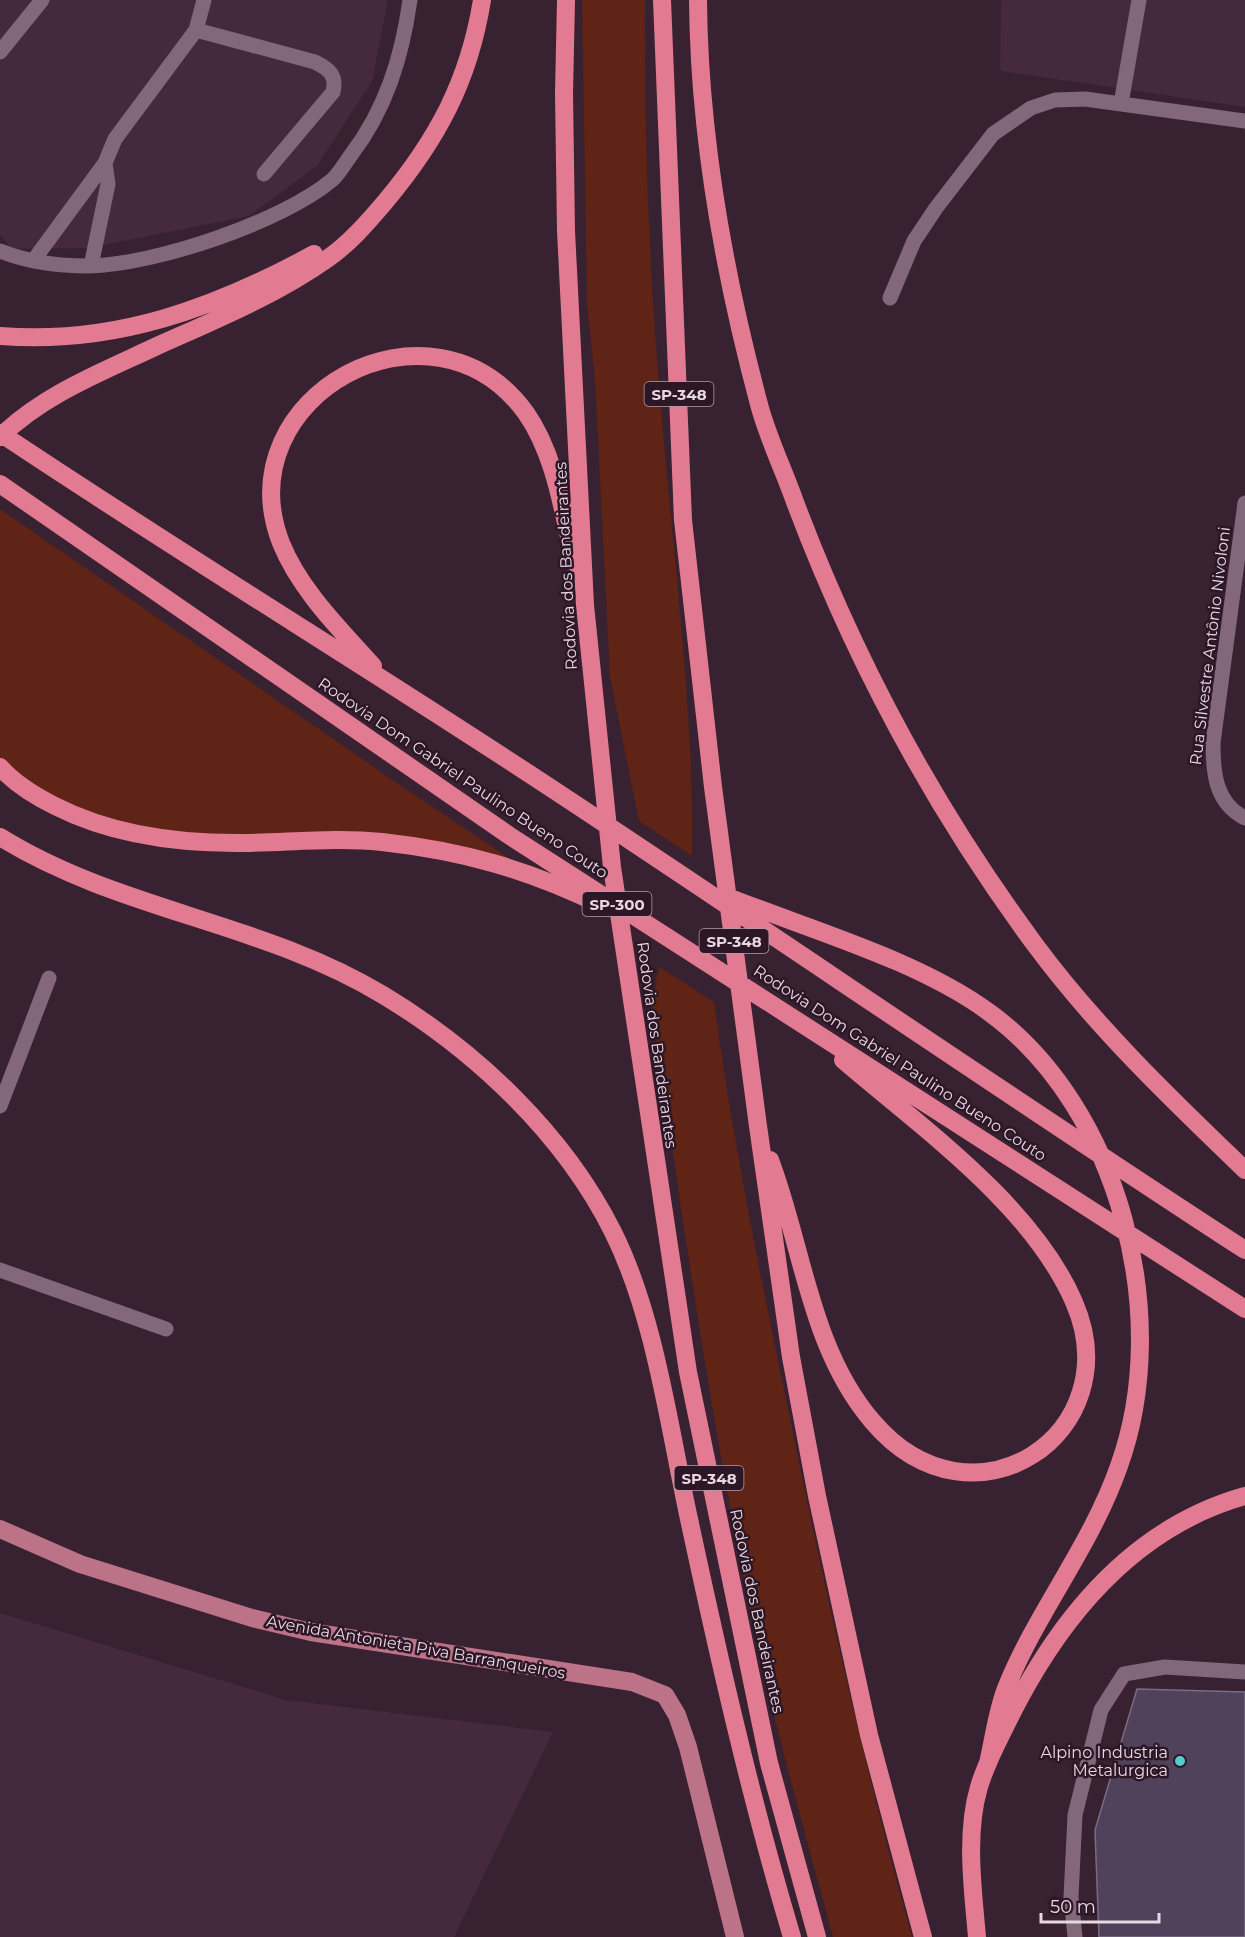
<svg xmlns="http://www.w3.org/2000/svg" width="1245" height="1937" font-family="Montserrat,sans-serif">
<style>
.built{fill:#45293d}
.green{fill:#5f2415}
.building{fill:#50425b;stroke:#7a6b86;stroke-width:1.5}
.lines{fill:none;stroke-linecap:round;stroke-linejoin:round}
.minor{stroke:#83677a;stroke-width:15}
.major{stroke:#bc7388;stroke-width:18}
.highway{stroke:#e27b92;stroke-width:18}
.poi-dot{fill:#52cdce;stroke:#2d1727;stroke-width:2}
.labels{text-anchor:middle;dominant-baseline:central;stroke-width:5;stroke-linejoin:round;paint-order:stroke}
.shield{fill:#2d1727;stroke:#af9eaa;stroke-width:1.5}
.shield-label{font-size:15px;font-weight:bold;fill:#e7d8e2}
.street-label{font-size:16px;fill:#e7d8e2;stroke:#2d1727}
.poi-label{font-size:16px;fill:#e7d8e2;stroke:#2d1727;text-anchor:end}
</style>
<rect width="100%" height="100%" fill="#382131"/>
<path class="built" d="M0,0H388L372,81L317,166L249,216L89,248L12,249L0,235Z
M1001,0H1245V107L1000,71Z
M0,1613L286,1700L553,1732L454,1937H0Z"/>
<path class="green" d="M582,0H645C644,136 649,272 661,408C673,557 694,706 692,856L639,821L610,677L595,379L587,304Z
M0,509L394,781L525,869L481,855L173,836L64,808L0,760Z
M659,967L714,1002C733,1142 761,1280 790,1418C825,1592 864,1766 912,1937H833C803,1825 771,1713 748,1599C708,1402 680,1204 652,1005Z"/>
<path class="building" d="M1137,1689L1245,1692V1937H1099L1095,1830Z"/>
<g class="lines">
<path class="minor" d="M196,30L315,62C329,69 337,75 333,92L264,174
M0,52L42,0
M1121,104L1139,0
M0,251C27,262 59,266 89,266C154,265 282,222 332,180C339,174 345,163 351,155C386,109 402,57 410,0
M33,261L105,163L115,139L196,30L204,0
M91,266L108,184L105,163
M890,298L914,241L936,208L993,134L1031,108L1055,100L1085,99L1245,121
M1245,503L1213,743C1213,772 1215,803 1245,818
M0,1106L49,978
M0,1270L166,1329
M1075,1937L1071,1897L1075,1815L1101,1710L1124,1674L1165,1667L1245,1672"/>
<path class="major" d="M0,1529L80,1564L252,1618L311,1632L632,1682L665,1695L677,1715L688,1747L735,1937"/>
<path class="highway" d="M566,0L564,93L566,231L585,605L612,867L688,1372L769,1763L817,1937
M662,0L683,520L713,787L758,1126L791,1357L817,1496L869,1735L923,1937
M698,0C699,134 725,278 760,408C769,440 784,471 795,502C854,659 936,811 1036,946C1096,1027 1172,1100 1245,1170
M0,336C115,345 215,308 314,254
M0,433C187,558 379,674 566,798C793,948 1017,1102 1245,1250
M0,437C44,394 102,372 157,346C215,320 274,296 327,259C349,244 368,222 385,202C437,140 469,81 482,0
M0,484L510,836L1245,1309
M373,666C339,628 300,590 281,543C224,396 432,283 526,413C556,456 563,514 575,563
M0,767C15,784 35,796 55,806C110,834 175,843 236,843C285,843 333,837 382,842C463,851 526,869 599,904
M0,837C119,911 263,922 383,995C476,1051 564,1134 613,1232C655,1316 669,1427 689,1519C719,1659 751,1800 792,1937
M723,895C807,929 919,960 990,1013C1120,1108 1173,1317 1119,1466C1091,1546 1038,1610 1007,1686C997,1710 994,1738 988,1763
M770,1160C803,1247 810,1349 873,1422C973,1539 1131,1433 1074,1302C1032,1205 922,1128 843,1060
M977,1937C973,1890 965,1834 979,1787C985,1766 996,1745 1006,1725C1056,1622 1131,1528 1245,1496"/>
</g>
<circle class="poi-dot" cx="1180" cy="1761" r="6"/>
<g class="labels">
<g class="shield">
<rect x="644.5" y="382" width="69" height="24" rx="4.5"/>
<rect x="582.5" y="892" width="69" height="24" rx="4.5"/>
<rect x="699.5" y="929" width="69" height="24" rx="4.5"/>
<rect x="674.5" y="1466" width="69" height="24" rx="4.5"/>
</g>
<g class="shield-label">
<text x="679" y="394">SP-348</text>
<text x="617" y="904">SP-300</text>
<text x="734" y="941">SP-348</text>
<text x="709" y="1478">SP-348</text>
</g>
<g class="street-label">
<text transform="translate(566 566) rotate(-93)">Rodovia dos Bandeirantes</text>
<text transform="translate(1210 646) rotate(-83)">Rua Silvestre Antônio Nivoloni</text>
<text transform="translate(463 778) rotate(34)">Rodovia Dom Gabriel Paulino Bueno Couto</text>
<text transform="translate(657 1045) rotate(82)">Rodovia dos Bandeirantes</text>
<text transform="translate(900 1063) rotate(33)">Rodovia Dom Gabriel Paulino Bueno Couto</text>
<text transform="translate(757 1611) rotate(78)">Rodovia dos Bandeirantes</text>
<text transform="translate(416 1647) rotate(10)">Avenida Antonieta Piva Barranqueiros</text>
</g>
<g class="poi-label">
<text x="1168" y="1752">Alpino Industria<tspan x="1168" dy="18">Metalurgica</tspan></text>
</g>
</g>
<path d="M1041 1913v9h118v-9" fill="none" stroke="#e7d8e2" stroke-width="3"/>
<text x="1050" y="1913" font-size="18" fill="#e7d8e2" stroke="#2d1727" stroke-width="4.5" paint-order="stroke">50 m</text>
</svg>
